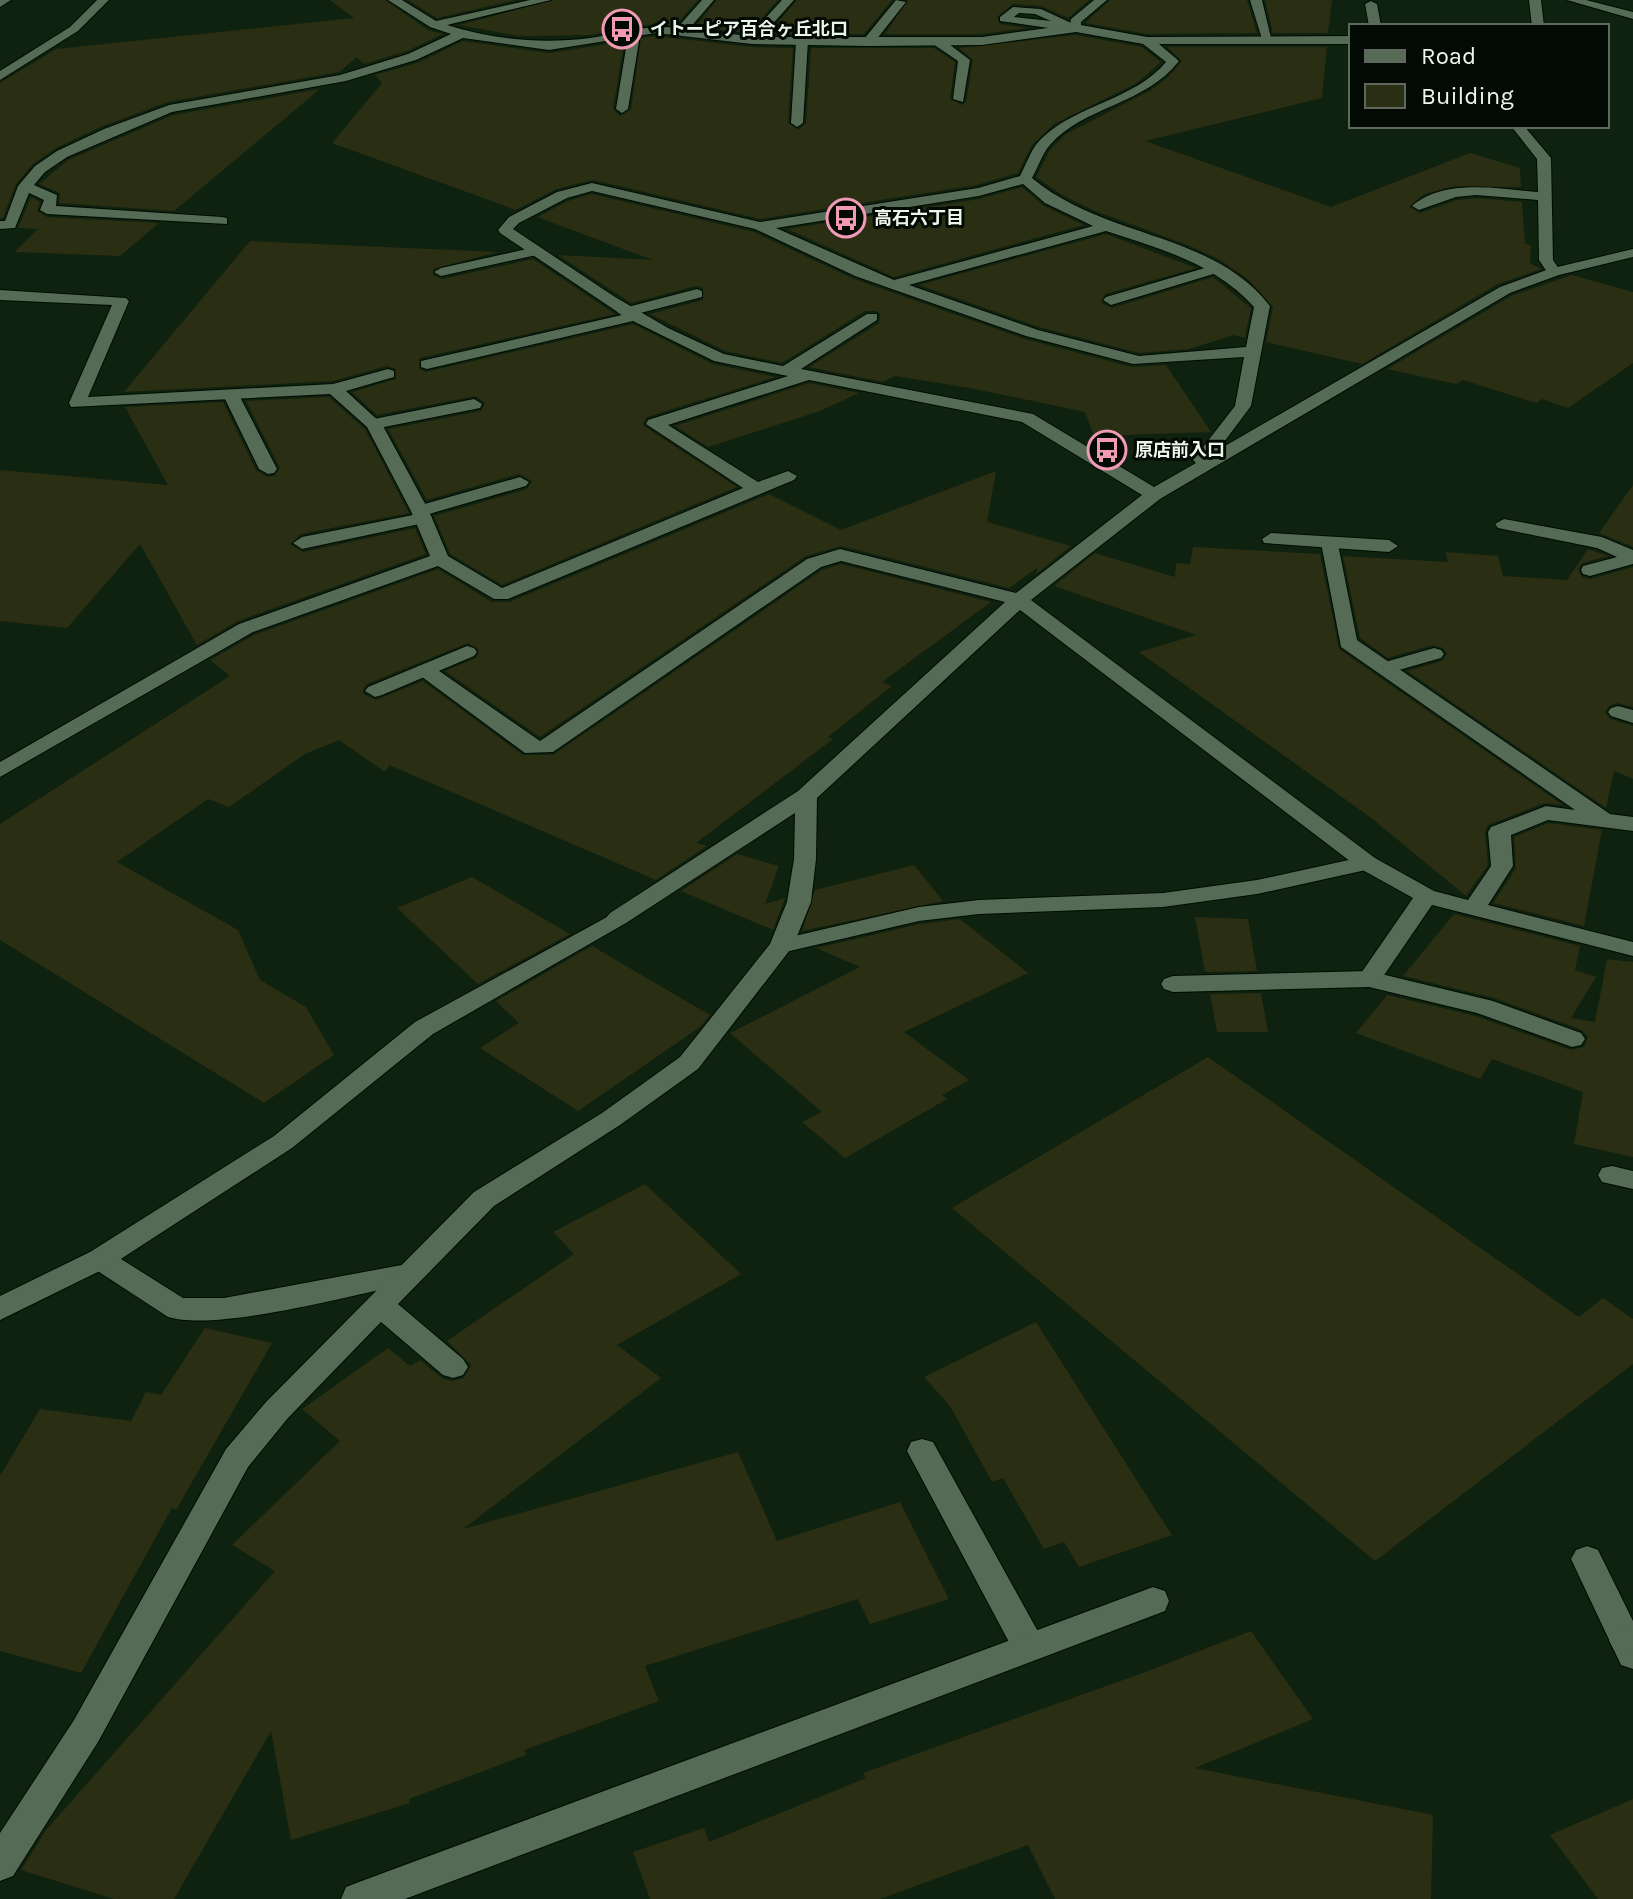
<svg xmlns="http://www.w3.org/2000/svg" width="1633" height="1899" font-family="Karla,'Noto Sans JP',sans-serif">
<style>
.building{fill:#2a2e13}
.lines{fill:none;stroke-linecap:round;stroke-linejoin:round}
.lane-casing{stroke:#000b00;stroke-width:2}
.street-casing{stroke:#000b00;stroke-width:2}
.secondary-casing{stroke:#000b00;stroke-width:2}
.lane{fill:#556b55;fill-rule:evenodd}
.street{fill:#556b55;fill-rule:evenodd}
.secondary{fill:#556b55;fill-rule:evenodd}
.labels{text-anchor:middle;dominant-baseline:central;stroke-width:6;stroke-linejoin:round;paint-order:stroke}
.far-poi-label{font-size:18px;font-weight:bold;fill:#eaf7ea;stroke:#030903;text-anchor:start}
</style>
<rect width="100%" height="100%" fill="#0f220f"/>
<path class="building" d="M330,0H385L428,30L443,34L407,51L364,64L357,57L339,72L168,102L103,126L56,148L33,164L16,184L3,218H0V83L56,49L354,18Z
M408,0H516L437,18Z
M554,0H698L676,25H644L590,35L518,36L459,25Z
M717,0H778L748,33L695,27Z
M797,0H892L864,34H768Z
M908,0H1089L1068,18L1041,6L1013,4L997,17L1000,24L1027,28L982,34H885Z
M1110,0H1247L1257,33L1147,34L1085,23Z
M1265,0H1332L1328,33H1273Z
M1076,35L1142,47L1161,62L1137,83L1054,124L1032,145L1018,173L977,185L760,219L593,180L556,189L516,210L332,143L382,83L375,75L417,63L463,41L549,53L621,42L624,43L613,109L620,116L631,109L641,38L656,36L752,47L793,48L788,123L799,130L806,123L811,48H934L955,62L950,99L962,105L966,102L973,60L959,48Z
M1167,47H1327L1322,98L1145,141L1331,207L1470,153L1520,168L1521,187L1455,186L1424,194L1409,207L1420,213L1457,200L1476,198L1522,202L1525,244L1531,245L1530,263L1541,269L1498,284L1362,364L1266,342L1273,307L1248,279L1220,260L1190,246L1093,210L1062,195L1036,177L1050,150L1066,134L1151,90L1167,78L1182,61Z
M320,89L174,211L59,203L60,193L39,184L68,160L173,115Z
M1022,187L1044,206L1084,225L894,277L787,229L979,199Z
M592,194L754,232L854,279L1025,339L1132,367L1166,365L1211,432L1094,436L1085,412L970,388L895,376L883,382L809,367L879,323L880,314L877,311H865L782,363L725,351L650,314L703,300V288L696,286L631,303L558,255L653,260L537,217L568,201Z
M31,197L40,202L37,211L47,217L159,223L120,256L15,252L38,229L18,228Z
M1106,234L1196,268L1105,294L1101,303L1112,308L1213,277L1251,308L1245,338L1234,335L1189,349L1139,353L1039,327L919,285Z
M250,241L498,252L433,269V275L442,279L533,259L615,314L420,358L419,369L426,372L633,324L713,364L776,377L647,417L643,423L644,426L737,487L502,585L450,554L434,516L527,489L532,481L519,474L427,500L388,429L481,411L485,403L476,396L377,415L352,392L396,379V369L387,366L333,381L124,392Z
M1572,275L1633,292V363L1568,408L1542,399L1536,403L1463,380L1456,384L1387,369L1511,296Z
M809,383L859,393L820,411L708,447L675,426Z
M329,397L365,429L409,513L301,534L290,544L303,552L415,528L426,554L238,621L197,645L140,544L67,628L0,621V470L168,485L125,407L223,402L256,470L267,477L274,476L280,468L246,401Z
M996,471L987,522L1071,546L1036,574L1038,567L1009,588L841,546L806,556L540,737L445,671L476,658L479,650L468,643L367,684L363,689V694L376,700L423,681L523,755H553L822,570L841,564L991,602L882,682L892,686L828,737L833,739L696,843L707,846L656,880L389,765L385,772L339,740L305,754L229,807L208,799L117,862L238,930L260,980L306,1007L334,1055L264,1103L0,940V824L230,676L210,660L254,635L438,569L492,602H509L769,494L841,530Z
M1633,485V547L1599,533Z
M1193,547L1320,554L1339,649L1563,805L1545,803L1488,825L1485,832L1488,865L1466,896L1370,817L1139,652L1196,635L1054,586L1095,553L1175,577L1176,563L1190,564Z
M1588,549L1608,556L1582,563L1578,569L1582,577L1591,579L1633,567V707L1617,703L1609,706L1605,712L1610,719L1633,726V779L1614,771L1606,808L1407,671L1442,661L1447,654L1443,648L1433,645L1388,658L1360,638L1343,556L1448,562L1446,552L1498,556L1503,576L1567,580Z
M1548,823L1602,830L1584,926L1493,903L1516,868L1514,837Z
M737,854L779,866L765,904L785,898L773,930L681,891Z
M914,865L943,901L802,931L815,890Z
M472,877L570,934L478,984L397,908Z
M1454,914L1580,946L1575,970L1596,977L1571,1018L1595,1022L1607,959L1633,962V1157L1574,1144L1583,1092L1492,1059L1480,1079L1356,1033L1387,995L1476,1016L1571,1050L1584,1047L1588,1037L1582,1030L1494,998L1403,976Z
M1195,917L1248,919L1257,971L1205,972Z
M960,919L1028,973L904,1032L969,1080L942,1095L947,1099L845,1158L802,1122L822,1112L730,1033L860,967L816,948L920,924Z
M592,946L710,1015L700,1027L578,1111L480,1048L519,1023L496,1001Z
M1261,993L1268,1032H1217L1210,994Z
M1208,1057L1579,1317L1603,1298L1633,1319V1364L1375,1561L952,1208Z
M645,1184L741,1274L617,1345L661,1378L463,1529L738,1452L777,1541L900,1502L949,1599L870,1624L858,1599L645,1666L659,1701L524,1750L526,1755L409,1799L410,1803L291,1840L271,1731L174,1899H114L21,1870L46,1830L275,1571L232,1545L340,1441L302,1409L388,1348L410,1366L420,1360L442,1378L452,1381L464,1378L471,1365L447,1341L574,1254L553,1232Z
M1036,1322L1155,1509L1172,1535L1079,1567L1064,1542L1044,1549L1003,1478L992,1482L950,1406L924,1377Z
M205,1328L272,1343L176,1510L172,1508L81,1673L0,1651V1476L40,1409L131,1421L146,1392L161,1395Z
M1251,1631L1313,1719L1195,1768L1433,1815L1431,1899H1055L1028,1845L880,1899H650L633,1852L704,1828L709,1842L866,1778L863,1773L1140,1674Z
M1633,1799V1899H1598L1550,1835Z"/>
<g class="lines">
<g class="lane-casing">
<path id="lane" d="M896,0L906,2L872,45H864V39Z
M1250,0H1262L1272,42L1262,39Z
M1529,0H1541L1544,26H1532Z
M1567,0H1586L1633,12V19Z
M1371,1L1377,4L1381,26H1369L1365,4Z
M1013,7L1041,9L1082,28L1076,32L1000,21V17ZM1019,13L1035,14L1051,21L1014,17Z
M622,31L639,41L628,109L622,113L616,109L627,42L616,35Z
M802,37L808,41L803,123L797,127L791,123L796,41Z
M933,38H941L970,60L963,102L953,99L958,61L933,44Z
M1511,126H1524L1551,158L1553,260L1561,272L1559,275H1549L1539,260L1538,200L1476,195L1456,197L1419,210L1412,206C1445,178 1498,189 1538,192L1537,159Z
M536,247L541,248V254L441,276L434,272L441,268Z
M1215,265L1222,269L1220,272L1111,305L1103,300L1106,297Z
M697,289L702,291V297L625,317L617,312L620,309Z
M231,390L239,395L277,469L274,473L268,474L259,469L223,395Z
M474,399L482,404L480,408L374,429L366,424L374,419Z
M520,477L529,482L526,486L429,514L432,518L429,522L302,549L293,543L302,537L413,515L411,511L414,507Z
M1271,533L1389,540L1398,546L1389,552L1264,543L1262,539Z
M467,646L474,648L477,652L474,656L382,695L375,697L365,691L368,687Z
M1434,648L1441,650L1444,654L1441,658L1385,674L1375,668L1378,664Z
M1618,706L1633,710V723L1611,716L1608,712L1611,708Z
M1367,856L1375,858L1378,863L1375,868L1257,894L1163,907L979,914L919,921L781,953L773,951L769,946L773,941L919,907L979,900L1163,893L1257,880Z
M1369,971L1493,1001L1581,1033L1585,1039L1581,1045L1572,1047L1477,1013L1369,987L1173,992L1164,989L1161,984L1164,979L1173,976Z
M1612,1166L1633,1171V1189L1602,1182L1598,1175L1602,1168Z
M100,1249L110,1252L183,1298H224L407,1264L417,1267L421,1274L417,1281L407,1284C351,1295 218,1332 168,1317L90,1266L86,1259L90,1252Z
M922,1439L933,1442L1041,1637L1046,1647L1041,1657L1029,1661L1017,1657L907,1451L911,1442Z
M1587,1546L1598,1550L1633,1621V1669L1621,1665L1571,1559L1576,1550Z"/>
</g>
<g class="street-casing">
<path id="street" d="M0,0H11L0,7Z
M97,0H109L78,31L0,80V71L70,27Z
M388,0H402L436,21L530,0H551L447,25C494,40 542,44 590,38C620,34 647,24 677,28L702,0H714L689,29L749,36L782,0H794L761,37H982L1070,25L1071,19L1094,0H1107L1081,22V25L1147,37L1351,36V44H1159L1179,61C1145,105 1084,106 1050,145C1042,154 1038,168 1032,178C1105,239 1212,231 1270,306L1251,406L1218,450L1500,287L1549,269L1633,249V257L1559,275L1510,293L1160,499L1031,600L1375,858L1434,891L1468,900L1491,866L1488,832L1491,827L1546,806L1575,810L1341,647L1321,543L1330,537L1337,539L1357,640L1610,814L1633,817V831L1548,820L1511,835L1513,866L1488,905L1633,942V956L1432,905L1378,984H1360L1357,979L1413,898L1359,868L1020,610L817,798L816,859L811,902L793,946L698,1069L620,1125L494,1206L398,1304L463,1359L468,1367L463,1375L453,1378L443,1375L381,1322L288,1418L248,1467L98,1742L13,1876L0,1881V1833L74,1720L226,1449L266,1402L474,1192L602,1113L680,1057L770,944L787,902L794,859L795,813L626,923H610L606,918L610,913L798,791L1005,602L841,561L821,567L553,752L525,753L418,674L415,670L418,666H432L540,741L807,559L840,549L1016,593L1142,495L1022,422L809,380L668,425L758,482L788,471L797,476L794,480L508,599H494L438,566L253,632L0,777V762L239,624L430,556L411,511L367,427L330,394L71,407L69,403L112,305L0,300V290L126,298L129,301L88,397L333,384L388,369L394,371V377L346,391L382,424L429,511L448,556L502,588L743,488L646,424L648,420L788,376L714,361L633,321L427,369L421,367V361L622,315L500,233L498,230L509,217L557,192L592,183L760,222L978,188L1020,176C1027,163 1031,148 1042,138C1078,104 1134,100 1166,62L1143,44L1076,32L982,45L868,46L752,44L656,33L549,50L463,38L416,60L346,81L172,112L67,157L45,172L34,185L57,195L56,206L222,217L227,218V224L47,214L40,210L44,200L29,193L15,228L0,229V221H5L18,186L35,166L57,151L104,129L169,105L340,75L408,54L451,34L430,27ZM1023,184L1045,203L1093,226L894,280L776,228L979,196ZM592,191L755,229L855,276L1026,336L1133,364L1244,357L1235,406L1193,460L1196,463L1154,487L1033,414L801,369L877,320V314H867L783,366L724,354L668,328L615,297L513,229L519,223L567,198ZM1106,231C1161,249 1214,263 1254,307L1246,347L1139,356L1038,330L909,285Z
M1504,519L1602,537L1633,550V564L1590,576L1583,574L1581,570L1583,566L1617,557L1597,548L1498,528L1495,524Z
M1153,1587L1165,1591L1169,1601L1165,1611L405,1899H341L346,1887L359,1882Z
M1633,1625V1653L1614,1650L1609,1640L1614,1630Z"/>
</g>
<g class="secondary-casing">
<path id="secondary" d="M618,911L626,913L630,918L626,923L433,1034L292,1148L110,1266L0,1320V1296L90,1252L274,1136L415,1022Z"/>
</g>
<use href="#lane" class="lane"/>
<use href="#street" class="street"/>
<use href="#secondary" class="secondary"/>
</g>
<defs>
<g id="bus-ring" transform="scale(2)"><circle r="9.5" fill="#030903" stroke="#f09ab5" stroke-width="1.5"/><path d="M-5-6H5V4H4V6H2V4H-2V6H-4V4H-5ZM-3.5-4V0h7V-4ZM-3.5 1.2v1.5H-2V1.2ZM2 1.2v1.5H3.5V1.2Z" fill="#f09ab5"/></g>
</defs>
<g fill-rule="evenodd">
<use href="#bus-ring" x="622" y="29"/>
<use href="#bus-ring" x="846" y="218"/>
<use href="#bus-ring" x="1107" y="450"/>
</g>
<g class="labels">
<g class="far-poi-label">
<text x="650" y="29">イトーピア百合ヶ丘北口</text>
<text x="874" y="218">高石六丁目</text>
<text x="1135" y="450">原店前入口</text>
</g>
</g>
<rect x="1349" y="24" width="260" height="104" fill="#030903" stroke="#5f685f" stroke-width="2"/>
<rect x="1365" y="50" width="40" height="12" fill="#556b55" stroke="#5f685f" stroke-width="2"/>
<text x="1421" y="64" font-size="24" fill="#eaf7ea">Road</text>
<rect x="1365" y="84" width="40" height="24" fill="#2a2e13" stroke="#5f685f" stroke-width="2"/>
<text x="1421" y="104" font-size="24" fill="#eaf7ea">Building</text>
</svg>
